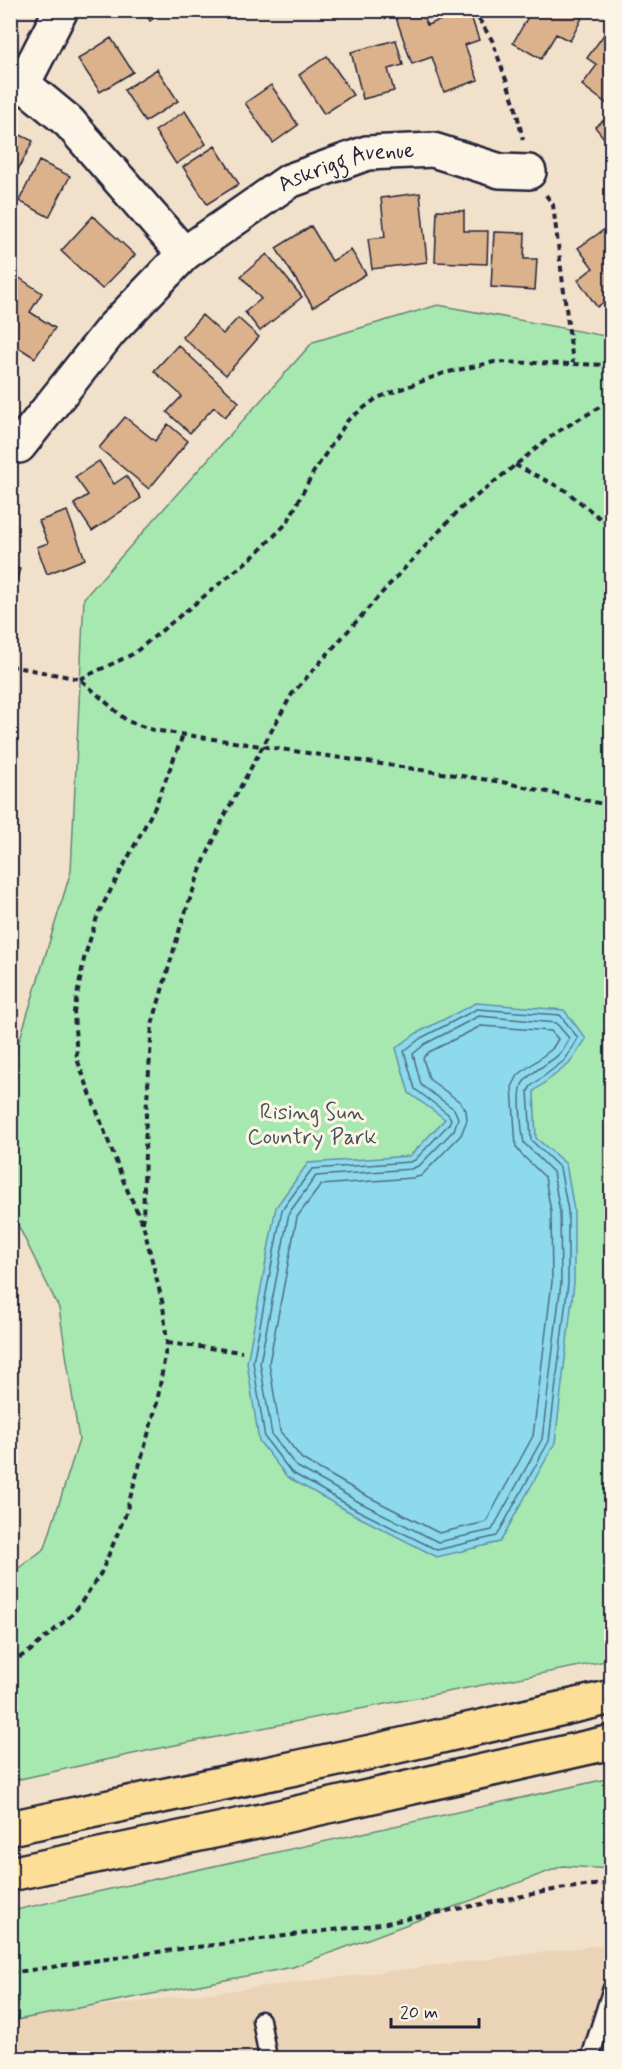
<svg xmlns="http://www.w3.org/2000/svg" width="622" height="2069" font-family="Mynerve,sans-serif">
<style>
.built{fill:#ebd3b7}
.green{fill:#a7e8b1;stroke:#648576;stroke-width:1.5}
.water{fill:#8ddaed;stroke:#6290a6;stroke-width:1.5}
.lines{fill:none;stroke-linecap:round;stroke-linejoin:round}
.shore{stroke:#4d6c82;stroke-width:1.5}
.building{fill:#dbb28c;stroke:#22223b;stroke-width:1.5}
.lane-casing{stroke:#22223b;stroke-width:21}
.street-casing{stroke:#22223b;stroke-width:38}
.highway-casing{stroke:#22223b;stroke-width:38}
.path{stroke:#22223b;stroke-width:4;stroke-dasharray:6 4.5;stroke-linecap:butt}
.lane{stroke:#fcf5e5;stroke-width:16}
.street{stroke:#fcf5e5;stroke-width:33}
.highway{stroke:#fcde96;stroke-width:33}
.labels{text-anchor:middle;dominant-baseline:central;stroke-width:6;stroke-linejoin:round;paint-order:stroke}
.street-label{font-size:22px;fill:#22223b;stroke:#fcf5e5}
.park-label{font-size:22px;fill:#435458;stroke:#fcf5e5}
</style>
<rect width="100%" height="100%" fill="#f2e1ca"/>
<filter id="ink" filterUnits="userSpaceOnUse"><feTurbulence type="fractalNoise" baseFrequency=".0167" numOctaves="2"/><feDisplacementMap in="SourceGraphic" scale="12" xChannelSelector="R" yChannelSelector="G"/><feConvolveMatrix kernelMatrix="1 2 1 2 8 2 1 2 1" color-interpolation-filters="sRGB"/></filter>
<g filter="url(#ink)">
<path class="built" d="M611,1944V2058H11L10,2021L46,2013Z"/>
<path class="green" d="M438,305L611,337V1660L160,1748L11,1781V1574L45,1548L79,1440L59,1308L11,1211V1068L71,871L84,598L313,342Z
M611,1778V1869L563,1866L293,1967L11,2021V1911Z"/>
<path class="water" d="M476,1003L564,1010L586,1039L569,1064L534,1091L536,1138L566,1164L574,1210V1283L555,1443L500,1542L437,1557L353,1514L287,1477L259,1441L247,1363L276,1207L308,1163L410,1156L445,1119L409,1093L396,1048L417,1033Z"/>
<g class="lines">
<path class="shore" d="M477,1009L560,1015L578,1038L565,1060L531,1086L528,1091L531,1140L560,1168L568,1211V1283L549,1441L497,1536L437,1550L355,1509L291,1472L265,1438L253,1362L282,1210L312,1169L410,1162L415,1160L449,1124L451,1119L448,1114L415,1089L404,1051L421,1038Z
M479,1016L556,1023L569,1038C561,1063 535,1065 523,1083C517,1091 522,1133 524,1143L553,1172L560,1212L561,1283L542,1439L492,1530L438,1542L359,1502L296,1466L272,1435L260,1363L289,1213L316,1176L411,1169L420,1165L454,1130L458,1118L454,1109L421,1085L413,1054L425,1044Z
M481,1026L551,1031L558,1039L552,1049L518,1075L512,1087L516,1147L521,1154L545,1177L551,1212L552,1282L533,1436L486,1522L439,1533L363,1494L302,1459L280,1431L269,1363L297,1217L321,1185L412,1178L421,1176L461,1135L467,1120L466,1110L460,1102L429,1079L423,1058L429,1052Z"/>
</g>
<path class="building" d="M143,10H166L150,21Z
M409,10H421L427,25L469,10L479,40L465,45L478,80L444,92L432,57L412,64L395,15Z
M532,10H573L583,16L570,41L556,34L541,59L513,43Z
M605,33L612,38V98L607,104L582,85L597,65L587,58Z
M111,38L133,72L100,92L78,59Z
M396,40L403,65L388,69L394,91L363,99L351,52Z
M327,56L353,95L324,114L299,75Z
M157,69L178,101L145,122L124,90Z
M271,85L298,125L273,143L245,103Z
M185,111L206,144L176,164L155,131Z
M612,114V148L595,127Z
M10,130L33,141L11,183H10Z
M215,146L239,184L207,204L183,167Z
M39,161L70,176L49,217L19,201Z
M420,193L427,262L372,269L368,239L385,237L381,198Z
M437,210L464,211V231H488L487,264L435,262Z
M93,216L135,255L102,289L61,251Z
M311,226L332,261L351,250L366,274L313,307L276,248Z
M605,229L612,239V296L597,307L578,280L593,268L578,248Z
M494,232L525,233L524,259H537L535,290L491,287Z
M267,254L302,297L260,331L245,312L261,299L241,276Z
M18,277L42,293L30,312L55,328L35,358L10,342V288Z
M202,315L223,334L238,318L259,337L226,375L182,337Z
M178,345L239,402L225,417L214,407L190,433L167,412L182,396L154,371Z
M125,417L155,441L168,424L188,441L149,489L99,448Z
M99,461L114,484L126,476L141,498L92,531L74,504L88,495L75,477Z
M67,511L85,559L47,574L37,547L48,543L39,521Z
M10,566L20,569L12,594L10,593Z"/>
<g class="lines">
<g class="lane-casing">
<path id="lane" d="M261,2020L268,2058
M590,2058L612,1988"/>
</g>
<g class="street-casing">
<g id="street">
<path d="M10,78L23,84L69,122L184,254"/>
<path d="M23,84L61,10"/>
<path id="s1" d="M19,446L111,330L184,254L289,181L367,153L433,150L500,171L529,172"/>
</g>
</g>
<g class="highway-casing">
<path id="highway" d="M10,1828L371,1752L612,1697
M10,1874L266,1820L612,1742"/>
</g>
<path class="path" d="M473,10L492,40L515,105L523,140
M546,195L553,205L573,363
M515,465L565,490L612,528
M10,666L80,679L127,721L153,730L502,782L612,806
M80,679L133,654L256,554L287,523L313,473L348,420L377,398L444,373L494,362L612,365
M143,1223L146,1116L152,1025L181,925L201,868L225,815L263,746L292,694L388,586L460,509L557,432L612,400
M167,1343L242,1352
M10,1663L30,1651L74,1613L101,1573L125,1516L157,1403L167,1343L163,1305L143,1224L125,1185L77,1059L74,1012L84,959L98,914L155,807L183,735
M10,1973L141,1954L381,1924L558,1889L612,1883"/>
<use href="#lane" class="lane"/>
<use href="#street" class="street"/>
<use href="#highway" class="highway"/>
</g>
</g>
<g class="labels">
<g class="street-label">
<text stroke="none"><textPath href="#s1" startOffset="441">Askrigg Avenue</textPath></text>
</g>
<g class="park-label">
<text x="312" y="1113">Rising Sun<tspan x="312" dy="25">Country Park</tspan></text>
</g>
</g>
<rect width="622" height="2069" fill="none" stroke="#fcf5e5" stroke-width="36"/>
<rect x="18" y="18" width="586" height="2033" fill="none" stroke="#22223b" stroke-width="2" filter="url(#ink)"/>
<path d="M391 2018v9h88v-9" fill="none" stroke="#22223b" stroke-width="3"/>
<text x="400" y="2018" font-size="18" fill="#22223b" stroke="#fcf5e5" stroke-width="4.5" paint-order="stroke">20 m</text>
</svg>
